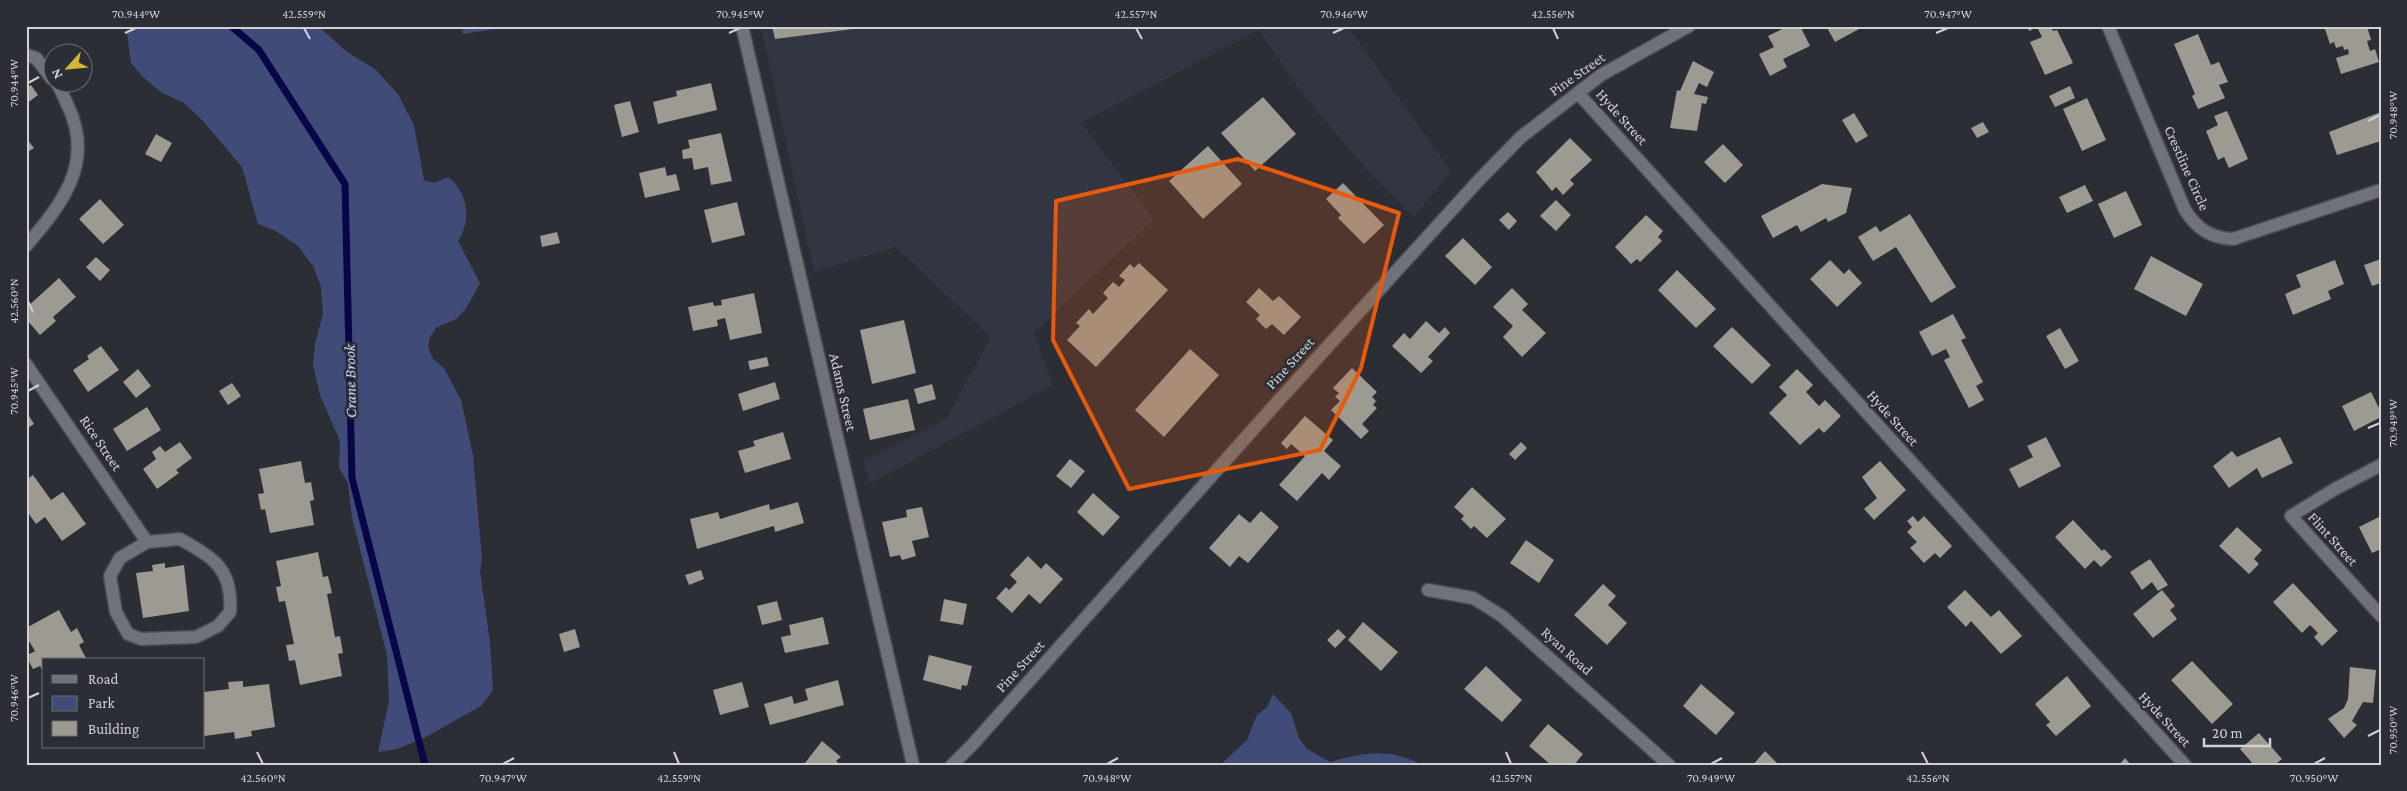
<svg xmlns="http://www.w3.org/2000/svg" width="2407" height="791" font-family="'Crimson Pro',serif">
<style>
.built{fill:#323643}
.green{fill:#404b78}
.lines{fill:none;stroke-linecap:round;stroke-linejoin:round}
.stream{stroke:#090648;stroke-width:7}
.building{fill:#9c9a91}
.minor-casing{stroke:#494a50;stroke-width:15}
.minor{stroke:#6f727a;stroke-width:12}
.marked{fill:#e8590c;fill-opacity:0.2;stroke:#e8590c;stroke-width:4;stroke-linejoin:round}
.ticks{fill:none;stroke:#d0d1d6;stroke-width:2}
.labels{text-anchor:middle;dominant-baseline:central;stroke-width:5;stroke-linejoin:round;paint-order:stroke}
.street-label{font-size:15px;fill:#d0d1d6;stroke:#2b2e35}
.water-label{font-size:16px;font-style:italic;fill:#c6d2fa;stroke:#2b2e35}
.neatline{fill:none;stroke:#d0d1d6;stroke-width:2}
.ticks-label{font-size:12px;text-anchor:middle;fill:#d0d1d6}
</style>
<rect width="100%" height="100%" fill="#2b2e35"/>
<path class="built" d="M761,26H1347L1451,171L1414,217L1368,171L1301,92L1259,30L1081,123L1154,219L1034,333L1053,385L871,483L862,461L947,418L991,337L896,247L814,272Z"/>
<path class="green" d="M133,26H318L347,52L375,69L398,94L414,125L424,180L434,183L448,177C468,192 472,220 458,241L480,283L465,310L456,319L436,328L430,337L428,347L433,359L444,368L461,400L473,455L482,559L480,571L490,642L493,690L481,706L424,738L397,749L378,752L389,701L387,655L352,518L348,483L339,468L340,441L320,395L313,365L315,344L323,314L321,287L313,266L298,246L274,230L258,224L242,167L203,121L184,103L162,93L143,77L131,63L127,33Z
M462,26H514L463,34Z
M1273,694L1291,713L1299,738L1307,749L1330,762C1365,752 1389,748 1423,765H1220L1247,740L1257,715L1267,707Z"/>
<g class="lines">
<path class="stream" d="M231,26L259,50L345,184L352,478L425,765"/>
</g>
<path class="building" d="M772,26H869V27L775,39Z
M1788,26H1800L1810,46L1783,59L1787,67L1770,76L1759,54L1774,47L1768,36Z
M1826,26H1858L1859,29L1835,42Z
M2027,26H2051L2053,31L2057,30L2073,63L2045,75L2030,42L2042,37L2037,27L2029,31Z
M2324,26H2367L2371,40L2367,41L2370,51L2375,49L2379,62L2341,74L2336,58L2349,54L2348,49L2344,50L2343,46L2336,48L2334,42L2330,44Z
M2198,34L2211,65L2219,62L2228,82L2219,85L2225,98L2198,109L2192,96L2195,94L2174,44Z
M1693,61L1714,72L1707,87L1699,83L1694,94L1708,97L1706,104L1702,103L1697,131L1670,128L1677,90L1680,91Z
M711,83L717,110L658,124L653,102L677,96L676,91Z
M31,85L38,95L26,104V88Z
M2070,86L2075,98L2055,107L2049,96Z
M1263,97L1296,134L1255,171L1221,133Z
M2087,98L2106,140L2082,151L2063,109Z
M630,101L639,132L622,137L614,105Z
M2227,111L2248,159L2229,168L2224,157L2218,160L2206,131L2218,125L2214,116Z
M2381,112V141L2337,155L2329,132Z
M1854,113L1868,136L1856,143L1842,120Z
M1983,122L1989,132L1977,138L1971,128Z
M721,133L732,181L711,185L708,167L694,170L692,158L683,159L682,150L690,148L688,140Z
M156,134L172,143L161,162L145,154Z
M26,138L34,148L26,153Z
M1570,138L1592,160L1570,180L1574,184L1563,195L1556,187L1552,191L1536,172Z
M1723,144L1743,165L1725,183L1704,162Z
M1208,146L1242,184L1203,219L1169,181Z
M665,167L667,176L676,174L680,190L645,198L639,173Z
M1343,183L1384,225L1364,244L1338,218L1341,215L1326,199Z
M1822,184L1852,188L1846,213L1828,222L1826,218L1801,232L1797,225L1773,238L1761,216Z
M2085,185L2093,201L2067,213L2059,197Z
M2126,191L2142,225L2114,238L2098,204Z
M100,199L124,225L103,244L79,219Z
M1556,200L1571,215L1556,231L1540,216Z
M737,202L745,235L712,243L704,210Z
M1508,212L1517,221L1509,230L1499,220Z
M1910,214L1956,287L1931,303L1896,247L1873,261L1858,237L1876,226L1880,232Z
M1646,215L1663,231L1658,237L1662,241L1640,262L1637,259L1631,264L1615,247Z
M557,232L560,243L542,247L540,236Z
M1463,238L1492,267L1475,285L1445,256Z
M2151,256L2203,284L2186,316L2134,289Z
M96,257L110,270L100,281L86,267Z
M2381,259V283L2372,286L2364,265Z
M1830,260L1844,274L1849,269L1862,283L1837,307L1810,279Z
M2335,260L2344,284L2328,291L2331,299L2293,315L2285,294L2301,287L2296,275Z
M1139,263L1168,290L1096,367L1067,340L1080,326L1076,323L1089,309L1093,314L1108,298L1103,293L1113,282L1119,287L1125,280L1119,276L1130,264L1134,268Z
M1677,270L1716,309L1696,328L1658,290Z
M59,278L76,297L53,317L56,321L40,335L26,319V308Z
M1259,288L1273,301L1279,296L1301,317L1284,335L1272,324L1266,329L1256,319L1260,315L1246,302Z
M1512,288L1528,304L1522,310L1546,333L1522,357L1503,337L1513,326L1493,307Z
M754,293L762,333L730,340L725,318L717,320L718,326L693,331L688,307L713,302L714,306L722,305L721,300Z
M1953,314L1966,338L1961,340L1983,382L1976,386L1984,400L1969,408L1944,360L1950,357L1946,349L1932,356L1919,332Z
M904,320L916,373L872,384L860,330Z
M1426,321L1439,333L1445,327L1450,333L1428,357L1433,361L1421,373L1392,346L1404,333L1410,339Z
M1732,327L1771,365L1752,384L1713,346Z
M2060,328L2079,361L2065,369L2046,336Z
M101,346L119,370L88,392L73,370L89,359L87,356Z
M1190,349L1219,375L1164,437L1135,410Z
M767,357L769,366L750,370L748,361Z
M1352,368L1377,392L1372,397L1376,401L1373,405L1377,408L1362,424L1369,431L1361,439L1331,410L1340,401L1335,397L1339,393L1333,388Z
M138,369L151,386L136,398L123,382Z
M1797,369L1813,385L1806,392L1819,406L1825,400L1841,416L1824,433L1819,428L1800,445L1769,413L1787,395L1779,387Z
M775,382L780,399L743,411L738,394Z
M232,383L241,396L228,405L219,391Z
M932,384L936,399L918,404L914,389Z
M2371,392L2381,412V417L2354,431L2342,406Z
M908,399L915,430L870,440L863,409Z
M147,407L161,430L127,451L113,429Z
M26,411L34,424L26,429Z
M1305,416L1333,440L1324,451L1341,466L1329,480L1322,473L1297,501L1279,485L1305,456L1291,444L1287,449L1281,443Z
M783,432L791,459L745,473L738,451L755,446L753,441Z
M2046,437L2061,466L2019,488L2009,469L2033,457L2027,446Z
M2280,437L2293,463L2262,478L2257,468L2229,488L2213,466L2232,451L2237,457Z
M180,442L192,458L176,470L179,473L157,489L143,469L156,459L152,452L160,446L165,452Z
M1521,442L1527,448L1515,460L1509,454Z
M1070,459L1085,471L1071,488L1056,476Z
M301,461L305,483L311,482L314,500L310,501L314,525L270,533L265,509L261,510L258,494L264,493L259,469Z
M1880,461L1906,490L1874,520L1864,509L1877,498L1862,477Z
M33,475L51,500L63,492L86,524L62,541L45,517L36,524L26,510V480Z
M1472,487L1506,519L1487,538L1474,526L1471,529L1461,519L1464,516L1454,507Z
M1093,493L1120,517L1103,536L1077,512Z
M798,502L804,523L775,532L774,526L697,549L690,519L718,512L720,519L769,504L770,510Z
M922,507L929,537L912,541L916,556L902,560L900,555L890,557L882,522L907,517L906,510Z
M1261,511L1279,527L1248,563L1239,556L1230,567L1209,548L1239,514L1250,523Z
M1913,516L1918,522L1924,516L1952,546L1940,558L1935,553L1924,563L1910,548L1917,542L1907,532L1912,527L1907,521Z
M2381,516V549L2372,553L2359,527Z
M2073,520L2102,551L2104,549L2112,557L2101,567L2094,560L2085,569L2055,537Z
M2237,527L2262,550L2254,559L2259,564L2249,574L2219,546Z
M1526,540L1554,560L1539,583L1510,563Z
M318,552L323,577L328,576L332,593L327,594L335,637L340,636L343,653L338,654L342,676L300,685L295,660L289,661L286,645L294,644L285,601L279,602L276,587L281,586L276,561Z
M1028,556L1041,569L1046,563L1063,579L1040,604L1029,594L1012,613L996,598L1006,587L1009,590L1017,582L1010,575Z
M2150,559L2168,585L2158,591L2152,582L2142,590L2130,572Z
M165,563V568L184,565L189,611L143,618L136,573L153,571L152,565Z
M701,570L704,579L689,585L685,575Z
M2293,583L2338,631L2322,646L2314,637L2318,633L2310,625L2302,633L2273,602Z
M1603,584L1616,596L1608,605L1627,623L1607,645L1574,615Z
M1965,590L1991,617L1999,610L2022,636L2001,654L1971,621L1966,627L1947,607Z
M2162,590L2175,606L2170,610L2177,619L2153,638L2133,614Z
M944,599L967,604L963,625L940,621Z
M777,601L782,620L762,625L757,606Z
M59,610L71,632L77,628L84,642L79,645L87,660H44V673L40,666L33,669L26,656L35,651L26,636V628Z
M823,617L829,644L785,653L781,637L791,635L789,625Z
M1363,622L1398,652L1381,671L1348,640Z
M575,629L580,647L564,652L559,634Z
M1338,629L1346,637L1335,648L1327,640Z
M929,655L972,666L967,686L962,685L961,690L923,680Z
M2192,661L2233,704L2212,724L2171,680Z
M1486,666L1522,700L1502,722L1464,689Z
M2350,667L2376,670L2373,703L2363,702L2352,721L2357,725L2344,738L2328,719L2344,708L2348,699Z
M2067,676L2091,706L2056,736L2046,725L2050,722L2035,704Z
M838,680L844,705L770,725L764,704L792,696L794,704L808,700L805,689Z
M243,681V687L269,684L275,727L251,731L252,736L235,739L234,732L204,736V692L229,689L228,682Z
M742,682L749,707L720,715L713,690Z
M1701,684L1735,713L1716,735L1683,706Z
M1548,724L1583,754L1574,765H1551L1529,746Z
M2259,733L2282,759L2275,765H2254L2240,749Z
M822,741L841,757L836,761L841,765L805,763Z
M1765,751L1779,765H1753Z
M2125,758L2131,765H2119Z"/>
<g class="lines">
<g class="minor-casing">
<path id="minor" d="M742,26L913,765
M2108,26L2185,210C2197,229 2211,238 2233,239L2381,190
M26,55L36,58L52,79
M1578,93L2185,765
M26,246C62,204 95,163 68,106C64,98 61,89 56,82
M26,364L147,542
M2381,465L2335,489L2291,516L2381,616
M180,539C214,558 233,569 230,612L218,626L196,637L141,639L128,634L116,612L110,576L120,558L147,542Z
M1428,590L1473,598L1502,616L1669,765
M952,765L973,744L1281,398L1479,180L1521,137L1601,75L1689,26"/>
</g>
<use href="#minor" class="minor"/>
</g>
<path class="marked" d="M1238,159L1399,213L1361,368L1320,450L1129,489L1053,340L1056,201Z"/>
<path class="ticks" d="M304,28L310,39M1136,28L1142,39M1553,28L1558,39M125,33L136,28M729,33L740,28M1333,33L1344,28M1936,33L1948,28M28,83L39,77M2368,121L2380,115M28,301L33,312M28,391L39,385M2368,428L2380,423M28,698L39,693M2368,736L2380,730M257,752L263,764M674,752L679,764M1506,752L1511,764M1922,752L1928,764M503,764L514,758M1107,764L1118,758M1711,764L1722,758M2314,764L2325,758"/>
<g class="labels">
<g class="street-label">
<text transform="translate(1577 74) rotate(-35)">Pine Street</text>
<text transform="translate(1622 117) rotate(48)">Hyde Street</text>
<text transform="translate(2187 168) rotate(66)">Crestline Circle</text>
<text transform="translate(1290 363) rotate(-48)">Pine Street</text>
<text transform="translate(843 392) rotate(77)">Adams Street</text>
<text transform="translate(1893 418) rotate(48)">Hyde Street</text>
<text transform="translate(101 443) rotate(56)">Rice Street</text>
<text transform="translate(2333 539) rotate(48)">Flint Street</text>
<text transform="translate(1567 651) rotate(42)">Ryan Road</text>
<text transform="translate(1020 666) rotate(-48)">Pine Street</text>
<text transform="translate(2165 719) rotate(47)">Hyde Street</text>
</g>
<g class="water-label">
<text transform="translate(350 381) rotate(-91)">Crane Brook</text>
</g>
</g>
<rect width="2407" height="791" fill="none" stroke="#2b2e35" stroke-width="55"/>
<rect x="42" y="658" width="162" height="90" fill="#2b2e35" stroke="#6d6f75"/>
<rect x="52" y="675" width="25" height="8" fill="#6f727a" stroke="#6d6f75"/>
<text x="88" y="684" font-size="15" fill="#d0d1d6">Road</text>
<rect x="52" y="696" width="25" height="15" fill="#404b78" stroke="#6d6f75"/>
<text x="88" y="708" font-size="15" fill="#d0d1d6">Park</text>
<rect x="52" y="721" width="25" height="15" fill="#9c9a91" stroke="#6d6f75"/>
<text x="88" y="734" font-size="15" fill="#d0d1d6">Building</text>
<g transform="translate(68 68) rotate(243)"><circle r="24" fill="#2b2e35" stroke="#6d6f75"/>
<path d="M0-4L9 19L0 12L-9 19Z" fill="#d4b635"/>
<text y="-8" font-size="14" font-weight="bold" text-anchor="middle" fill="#d0d1d6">N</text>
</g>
<path d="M2204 738v8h66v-8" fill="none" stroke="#d0d1d6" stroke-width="2.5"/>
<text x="2212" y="738" font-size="15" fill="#d0d1d6" stroke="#2b2e35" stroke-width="4" paint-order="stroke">20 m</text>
<rect x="28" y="28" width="2352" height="736" class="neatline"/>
<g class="ticks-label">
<text x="136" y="18">70.944°W</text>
<text x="304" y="18">42.559°N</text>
<text x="740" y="18">70.945°W</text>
<text x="1136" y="18">42.557°N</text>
<text x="1344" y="18">70.946°W</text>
<text x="1553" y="18">42.556°N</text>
<text x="1948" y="18">70.947°W</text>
<text transform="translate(14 83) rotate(-90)" y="4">70.944°W</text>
<text transform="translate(2393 115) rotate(-90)" y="4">70.948°W</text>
<text transform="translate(14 301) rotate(-90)" y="4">42.560°N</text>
<text transform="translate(14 391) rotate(-90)" y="4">70.945°W</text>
<text transform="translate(2393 423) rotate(-90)" y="4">70.949°W</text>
<text transform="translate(14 698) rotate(-90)" y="4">70.946°W</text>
<text transform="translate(2393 730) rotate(-90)" y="4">70.950°W</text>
<text x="263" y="782">42.560°N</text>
<text x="503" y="782">70.947°W</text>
<text x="679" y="782">42.559°N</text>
<text x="1107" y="782">70.948°W</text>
<text x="1511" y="782">42.557°N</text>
<text x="1711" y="782">70.949°W</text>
<text x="1928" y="782">42.556°N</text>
<text x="2314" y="782">70.950°W</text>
</g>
</svg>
